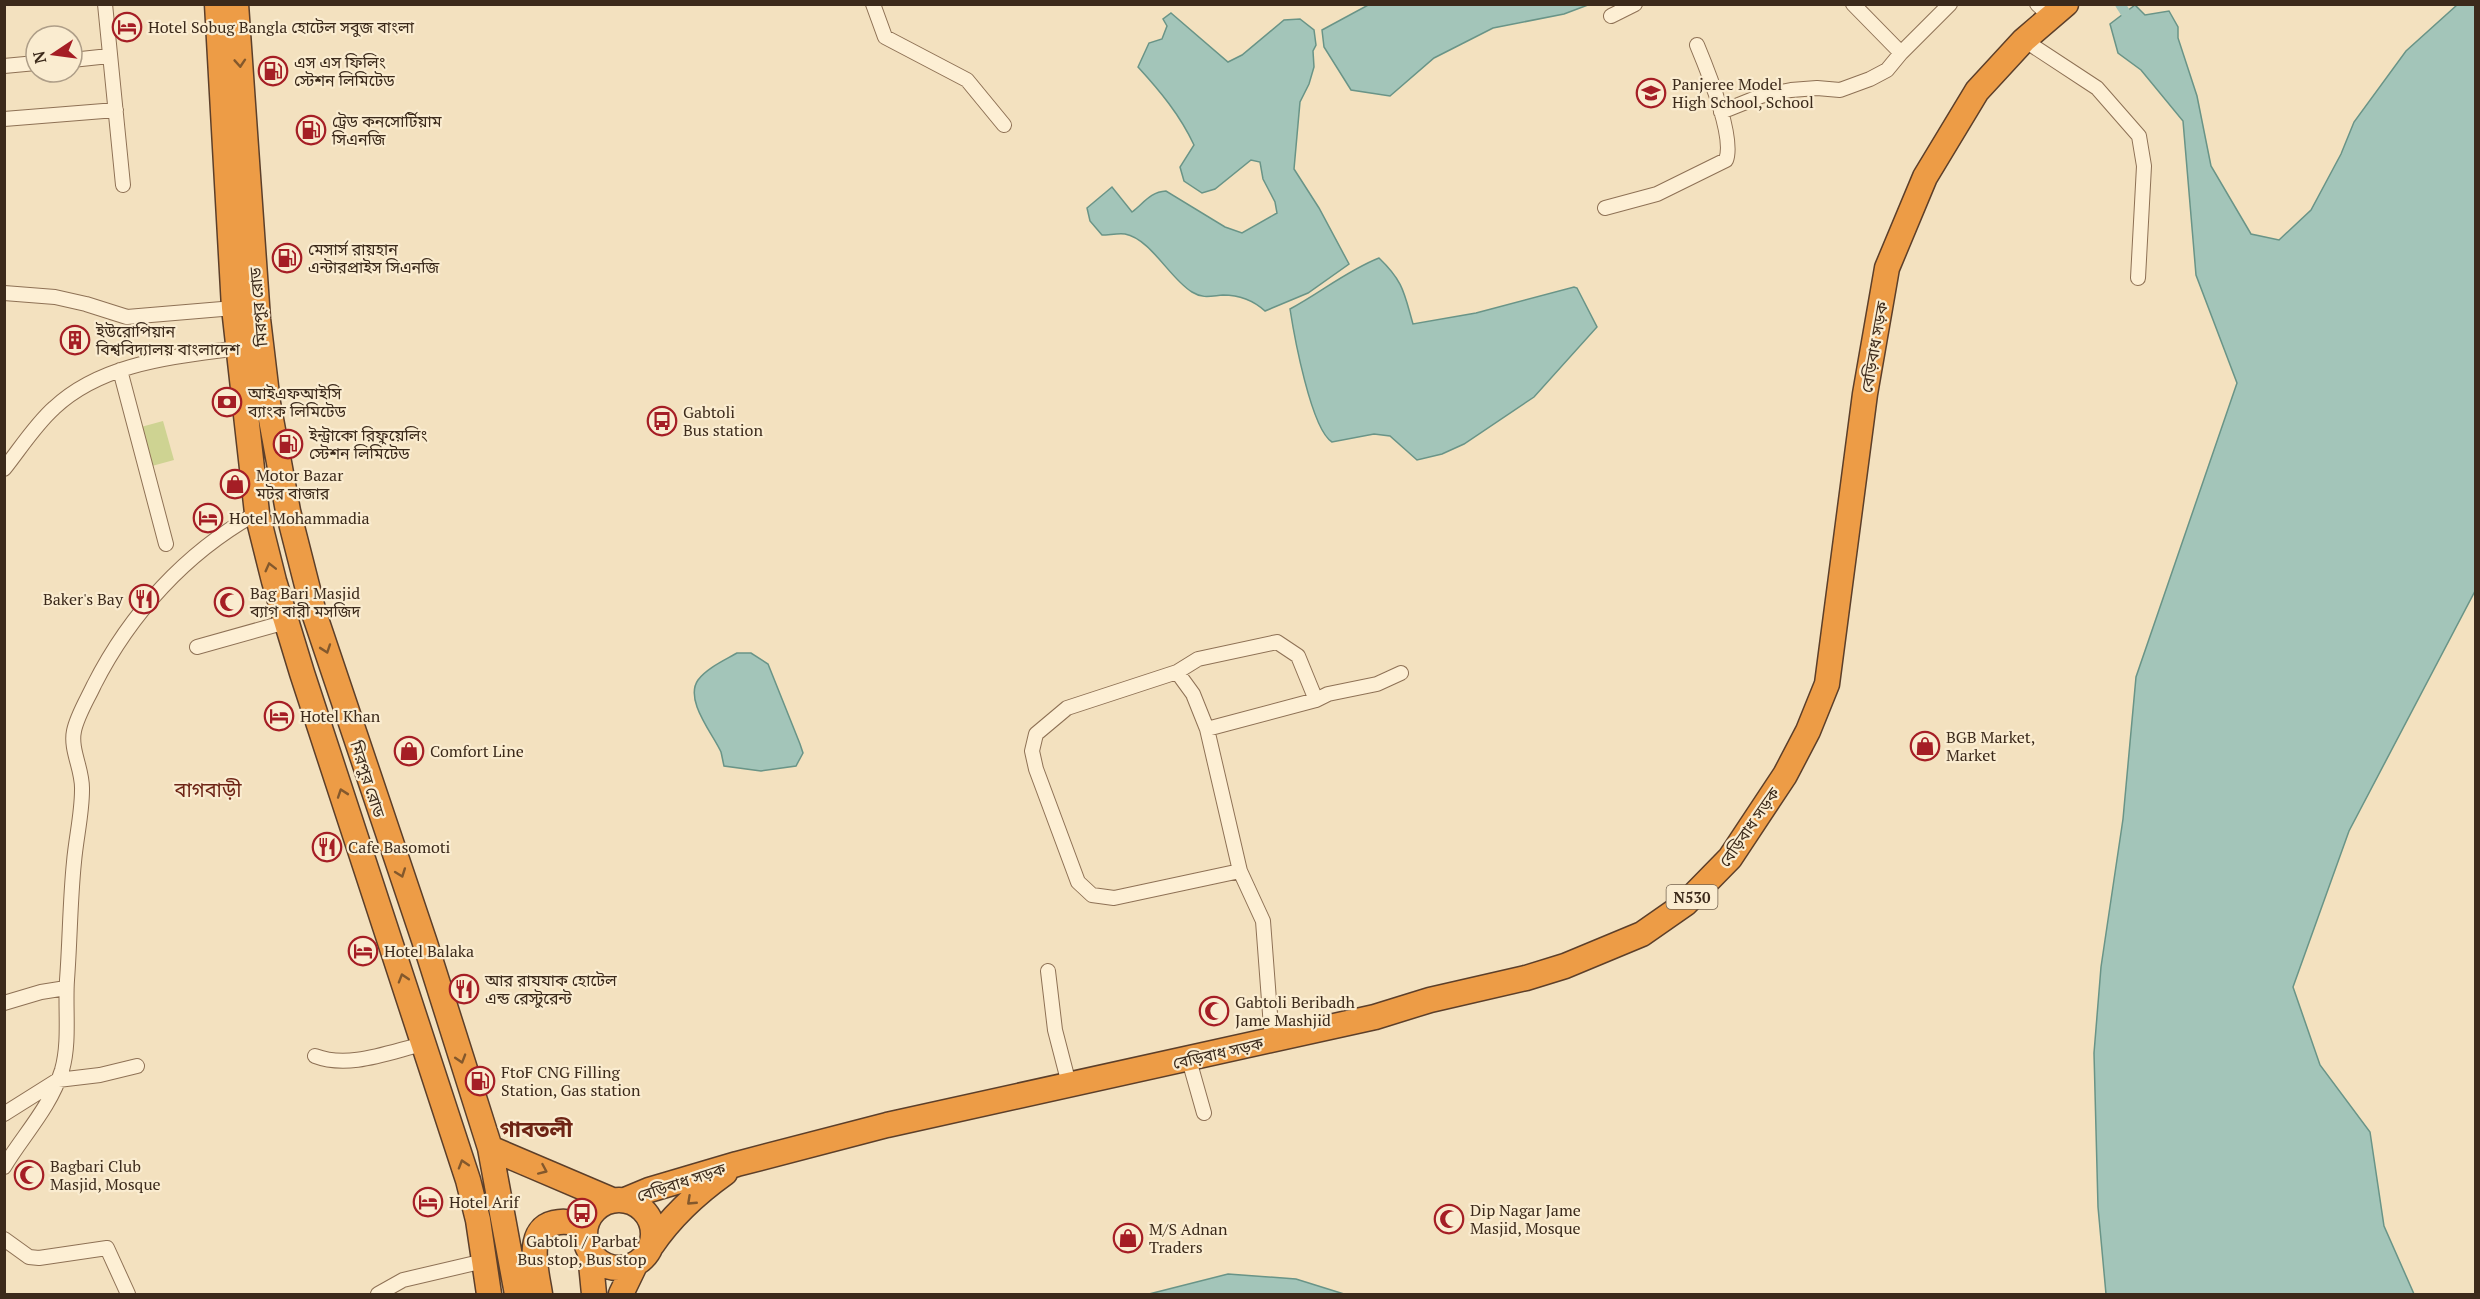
<svg xmlns="http://www.w3.org/2000/svg" width="2480" height="1299" font-family="'PT Serif','Noto Sans Bengali',serif">
<style>
.green{fill:#ced392}
.water{fill:#a3c5b9;stroke:#699487;stroke-width:1.5}
.lines{fill:none;stroke-linecap:round;stroke-linejoin:round}
.canal{stroke:#a3c5b9;stroke-width:10}
.street-casing{stroke:#8e7155;stroke-width:16}
.highway-casing{stroke:#5c3f2a;stroke-width:27}
.street{stroke:#fdefd4;stroke-width:14}
.highway{stroke:#ed9c46;stroke-width:24}
.oneway{stroke:#83582c}
.labels{text-anchor:middle;dominant-baseline:central;stroke-width:4.5;stroke-linejoin:round;paint-order:stroke}
.shield{fill:#faecd0;stroke:#756451;stroke-width:1.5}
.shield-label{font-size:15px;font-weight:bold;fill:#3c2a1b}
.poi-label{font-size:16px;fill:#3c2a1b;stroke:#faecd0;text-anchor:start}
.street-label{font-size:16px;fill:#3c2a1b;stroke:#faecd0}
.quarter-label{font-size:20px;fill:#6e2415;stroke:#faecd0}
.district-label{font-size:22px;font-weight:bold;fill:#6e2415;stroke:#faecd0}
</style>
<rect width="100%" height="100%" fill="#f3e1bf"/>
<path class="green" d="M163,421L174,460L152,466L141,427Z"/>
<path class="water" d="M1370,4H1588V5L1564,14L1493,28L1434,58L1390,96L1351,90L1324,47L1322,30Z
M2135,5L2145,15L2169,11L2178,27V38L2197,96L2211,166L2251,234L2279,240L2311,210L2341,154L2354,122L2406,51L2457,5H2475V591L2349,831L2293,987L2320,1065L2370,1132L2384,1226L2414,1294H2106L2098,1207L2094,1053L2101,967L2123,819L2136,677L2237,383L2196,275L2183,121L2141,70L2118,53L2110,24Z
M1171,13L1228,62L1242,55L1284,20L1300,19L1314,30L1316,45L1313,51L1314,67L1309,84L1300,102L1294,169L1319,208L1349,264L1308,293L1265,311C1254,301 1239,295 1223,295C1211,296 1203,299 1192,292C1170,279 1151,239 1125,234C1118,233 1109,235 1102,235L1090,221L1087,208L1112,187L1132,212C1144,203 1150,192 1166,191L1225,227L1242,233L1277,213L1275,202L1263,179L1260,162L1251,160L1215,189L1202,193L1184,181L1180,167L1194,145C1180,115 1160,91 1138,67L1149,43L1162,39L1167,26L1163,19Z
M1379,258C1404,282 1404,293 1413,324L1476,313L1574,287L1577,288L1597,327L1534,397L1464,444L1442,454L1417,460L1390,436L1374,434L1332,442C1311,429 1294,335 1290,309C1320,293 1348,270 1379,258Z
M737,653H751L768,664L800,744L803,753L796,766L761,771L724,766C723,762 722,756 721,752C713,734 684,700 698,680C707,668 725,660 737,653Z
M1228,1274L1296,1279L1344,1294H1149Z"/>
<g class="lines">
<path class="canal" d="M2120,4L2125,12"/>
<g class="street-casing">
<path id="street" d="M105,4L123,185
M873,4L885,37L967,80L1004,125
M1853,4L1901,53L1950,4
M2037,4L2051,17
M1611,16L1635,4
M2024,40L2097,88L2139,136L2144,166L2138,278
M72,60L109,56
M4,66L36,63
M1721,112L1761,96L1791,90L1817,88L1840,90L1870,79L1887,70L1901,53
M4,119L116,110
M1605,208L1657,194L1726,160C1735,137 1707,69 1697,45
M4,293L55,297L86,304L127,317L234,308
M120,370L166,544
M4,469C20,449 35,425 54,408C103,362 175,357 238,348
M197,647L286,622
M1177,672L1193,694L1207,729L1240,871L1263,921L1272,1040
M1207,729L1316,700L1328,694L1377,684L1401,673
M1240,871L1114,898L1092,895L1078,882L1036,769L1032,751L1036,734L1067,708L1177,672L1198,659L1277,642L1298,656L1316,700
M1048,971L1055,1030L1069,1084
M4,1003L41,992L66,988
M315,1056C349,1069 389,1052 423,1044
M1189,1060L1204,1113
M4,1114L58,1080L100,1075L137,1066
M4,1167C24,1134 50,1108 62,1070C70,1042 65,1009 67,980C70,940 70,901 74,862C76,838 82,814 82,790C83,770 70,750 74,731C77,716 87,700 94,685C130,614 186,552 257,513
M4,1239L29,1257L39,1258L107,1248L128,1294
M378,1294L403,1280L484,1261"/>
</g>
<g class="highway-casing">
<path id="highway" d="M217,4L234,308L257,513L274,581L302,673L468,1180L478,1220L489,1294
M236,4L258,319L268,403L288,511L314,613L425,943L490,1148L517,1294
M490,1148L612,1200
M585 1234a34 34 0 1 1 68 0a34 34 0 1 1-68 0Z
M625,1200L649,1190L737,1164L887,1125L1375,1017L1430,1000L1526,978L1565,966L1642,934L1685,904L1730,858L1785,775L1808,731L1827,684L1865,394L1887,268L1925,177L1977,91L2024,40L2066,4
M652,1245C671,1217 697,1193 725,1173
M590,1253L594,1294
M540,1294C537,1273 524,1230 554,1223C566,1220 575,1222 585,1230
M621,1294L635,1265"/>
</g>
<use href="#street" class="street"/>
<use href="#highway" class="highway"/>
</g>
<defs><path id="oneway-chevron" d="M-2-3.5L2.5 0L-2 3.5" fill="none" stroke-width="1.6" stroke-linecap="round" stroke-linejoin="round" transform="scale(1.5)"/></defs>
<g class="oneway">
<use href="#oneway-chevron" transform="translate(240 63) rotate(86)"/>
<use href="#oneway-chevron" transform="translate(270 567) rotate(-104)"/>
<use href="#oneway-chevron" transform="translate(326 649) rotate(71)"/>
<use href="#oneway-chevron" transform="translate(342 793) rotate(-109)"/>
<use href="#oneway-chevron" transform="translate(401 873) rotate(70)"/>
<use href="#oneway-chevron" transform="translate(403 978) rotate(-107)"/>
<use href="#oneway-chevron" transform="translate(461 1059) rotate(73)"/>
<use href="#oneway-chevron" transform="translate(463 1164) rotate(-107)"/>
<use href="#oneway-chevron" transform="translate(543 1170) rotate(24)"/>
<use href="#oneway-chevron" transform="translate(691 1201) rotate(137)"/>
</g>
<defs>
<g id="hotel-ring" transform="scale(1.5)"><circle r="9.5" fill="#faecd0" stroke="#a51e25" stroke-width="1.5"/><path d="M-6-4.5h1.5V1H6V5H4.5V3h-9V5H-6ZM-4 0a1.8 1.8 0 1 1 3.6 0ZM.5 0V-2.5h3Q6-2.5 6 0Z" fill="#a51e25"/></g>
<g id="fuel-ring" transform="scale(1.5)"><circle r="9.5" fill="#faecd0" stroke="#a51e25" stroke-width="1.5"/><path d="M-5.5-6h7V0h2V4h1.3V-2.5L3-4.5l.8-.8L6-3V5H2.5V1h-1V6h-7ZM-4.2-4.7v3.2H.2V-4.7Z" fill="#a51e25"/></g>
<g id="school-ring" transform="scale(1.5)"><circle r="9.5" fill="#faecd0" stroke="#a51e25" stroke-width="1.5"/><path d="M0-5L7-2L0 1L-7-2ZM-4 1L0 2.5L4 1V4Q0 6-4 4Z" fill="#a51e25"/></g>
<g id="building-ring" transform="scale(1.5)"><circle r="9.5" fill="#faecd0" stroke="#a51e25" stroke-width="1.5"/><path d="M-4-6H4V6H1V3H-1V6H-4ZM-2.5-4.3h1.7v1.8h-1.7ZM.8-4.3h1.7v1.8H.8ZM-2.5-1h1.7V.8h-1.7ZM.8-1h1.7V.8H.8Z" fill="#a51e25"/></g>
<g id="bank-ring" transform="scale(1.5)"><circle r="9.5" fill="#faecd0" stroke="#a51e25" stroke-width="1.5"/><path d="M-6-4H6V4H-6ZM0-2.3a2.3 2.3 0 1 0 0 4.6a2.3 2.3 0 1 0 0-4.6Z" fill="#a51e25"/></g>
<g id="bus-ring" transform="scale(1.5)"><circle r="9.5" fill="#faecd0" stroke="#a51e25" stroke-width="1.5"/><path d="M-5-6H5V4H4V6H2V4H-2V6H-4V4H-5ZM-3.5-4V0h7V-4ZM-3.5 1.2v1.5H-2V1.2ZM2 1.2v1.5H3.5V1.2Z" fill="#a51e25"/></g>
<g id="shop-ring" transform="scale(1.5)"><circle r="9.5" fill="#faecd0" stroke="#a51e25" stroke-width="1.5"/><path d="M-5-2.5h2.3a2.7 3.5 0 0 1 5.4 0H5L5.5 6h-11ZM-1.5-2.5h3a1.5 2.3 0 0 0-3 0Z" fill="#a51e25"/></g>
<g id="restaurant-ring" transform="scale(1.5)"><circle r="9.5" fill="#faecd0" stroke="#a51e25" stroke-width="1.5"/><path d="M-5-6h1v4h1v-4h1v4h1v-4h1v5L-1.5 .5V6h-2V.5L-5-1ZM5-6V6H3V1.5H1.5Q1.5-4 5-6Z" fill="#a51e25"/></g>
<g id="mosque-ring" transform="scale(1.5)"><circle r="9.5" fill="#faecd0" stroke="#a51e25" stroke-width="1.5"/><path d="M3.5-4.9A6 6 0 1 0 3.5 4.9A5 5 0 1 1 3.5-4.9Z" fill="#a51e25"/></g>
</defs>
<g fill-rule="evenodd">
<use href="#hotel-ring" x="127" y="27"/>
<use href="#fuel-ring" x="273" y="71"/>
<use href="#school-ring" x="1651" y="93"/>
<use href="#fuel-ring" x="311" y="130"/>
<use href="#fuel-ring" x="287" y="258"/>
<use href="#building-ring" x="75" y="340"/>
<use href="#bank-ring" x="227" y="402"/>
<use href="#bus-ring" x="662" y="421"/>
<use href="#fuel-ring" x="288" y="444"/>
<use href="#shop-ring" x="235" y="484"/>
<use href="#hotel-ring" x="208" y="518"/>
<use href="#restaurant-ring" x="144" y="599"/>
<use href="#mosque-ring" x="229" y="602"/>
<use href="#hotel-ring" x="279" y="716"/>
<use href="#shop-ring" x="1925" y="746"/>
<use href="#shop-ring" x="409" y="751"/>
<use href="#restaurant-ring" x="327" y="847"/>
<use href="#hotel-ring" x="363" y="951"/>
<use href="#restaurant-ring" x="464" y="989"/>
<use href="#mosque-ring" x="1214" y="1011"/>
<use href="#fuel-ring" x="480" y="1081"/>
<use href="#mosque-ring" x="29" y="1175"/>
<use href="#hotel-ring" x="428" y="1202"/>
<use href="#bus-ring" x="582" y="1213"/>
<use href="#mosque-ring" x="1449" y="1219"/>
<use href="#shop-ring" x="1128" y="1238"/>
</g>
<g class="labels">
<rect class="shield" x="1666.5" y="885" width="51" height="24" rx="4.5"/>
<g class="shield-label">
<text x="1692" y="897">N530</text>
</g>
<g class="poi-label">
<text x="148" y="27">Hotel Sobug Bangla হোটেল সবুজ বাংলা</text>
<text x="294" y="62">এস এস ফিলিং<tspan x="294" dy="18">স্টেশন লিমিটেড</tspan></text>
<text x="1672" y="84">Panjeree Model<tspan x="1672" dy="18">High School, School</tspan></text>
<text x="332" y="121">ট্রেড কনসোর্টিয়াম<tspan x="332" dy="18">সিএনজি</tspan></text>
<text x="308" y="249">মেসার্স রায়হান<tspan x="308" dy="18">এন্টারপ্রাইস সিএনজি</tspan></text>
<text x="96" y="331">ইউরোপিয়ান<tspan x="96" dy="18">বিশ্ববিদ্যালয় বাংলাদেশ</tspan></text>
<text x="248" y="393">আইএফআইসি<tspan x="248" dy="18">ব্যাংক লিমিটেড</tspan></text>
<text x="683" y="412">Gabtoli<tspan x="683" dy="18">Bus station</tspan></text>
<text x="309" y="435">ইন্ট্রাকো রিফুয়েলিং<tspan x="309" dy="18">স্টেশন লিমিটেড</tspan></text>
<text x="256" y="475">Motor Bazar<tspan x="256" dy="18">মটর বাজার</tspan></text>
<text x="229" y="518">Hotel Mohammadia</text>
<text x="250" y="593">Bag Bari Masjid<tspan x="250" dy="18">ব্যাগ বারী মসজিদ</tspan></text>
<text x="123" y="599" text-anchor="end">Baker's Bay</text>
<text x="300" y="716">Hotel Khan</text>
<text x="1946" y="737">BGB Market,<tspan x="1946" dy="18">Market</tspan></text>
<text x="430" y="751">Comfort Line</text>
<text x="348" y="847">Cafe Basomoti</text>
<text x="384" y="951">Hotel Balaka</text>
<text x="485" y="980">আর রাযযাক হোটেল<tspan x="485" dy="18">এন্ড রেস্টুরেন্ট</tspan></text>
<text x="1235" y="1002">Gabtoli Beribadh<tspan x="1235" dy="18">Jame Mashjid</tspan></text>
<text x="501" y="1072">FtoF CNG Filling<tspan x="501" dy="18">Station, Gas station</tspan></text>
<text x="50" y="1166">Bagbari Club<tspan x="50" dy="18">Masjid, Mosque</tspan></text>
<text x="449" y="1202">Hotel Arif</text>
<text x="1470" y="1210">Dip Nagar Jame<tspan x="1470" dy="18">Masjid, Mosque</tspan></text>
<text x="1149" y="1229">M/S Adnan<tspan x="1149" dy="18">Traders</tspan></text>
<text x="582" y="1241" text-anchor="middle">Gabtoli / Parbat<tspan x="582" dy="18">Bus stop, Bus stop</tspan></text>
</g>
<g class="street-label">
<text transform="translate(258 307) rotate(-95)">মিরপুর রোড</text>
<text transform="translate(1874 347) rotate(-80)">বেড়িবাধ সড়ক</text>
<text transform="translate(368 779) rotate(72)">মিরপুর রোড</text>
<text transform="translate(1749 827) rotate(-55)">বেড়িবাধ সড়ক</text>
<text transform="translate(1218 1053) rotate(-13)">বেড়িবাধ সড়ক</text>
<text transform="translate(681 1182) rotate(-18)">বেড়িবাধ সড়ক</text>
</g>
<g class="quarter-label">
<text x="208" y="789">বাগবাড়ী</text>
</g>
<g class="district-label">
<text x="536" y="1128">গাবতলী</text>
</g>
</g>
<rect width="2480" height="1299" fill="none" stroke="#3c2a1b" stroke-width="12"/>
<g transform="translate(54 54) rotate(257)"><circle r="28" fill="#faecd0" stroke="#ae9e88" stroke-width="1.5"/>
<path d="M0-4.5L10 22L0 15L-10 22Z" fill="#a51e25"/>
<text y="-9" font-size="16" font-weight="bold" text-anchor="middle" fill="#3c2a1b">N</text>
</g>
</svg>
